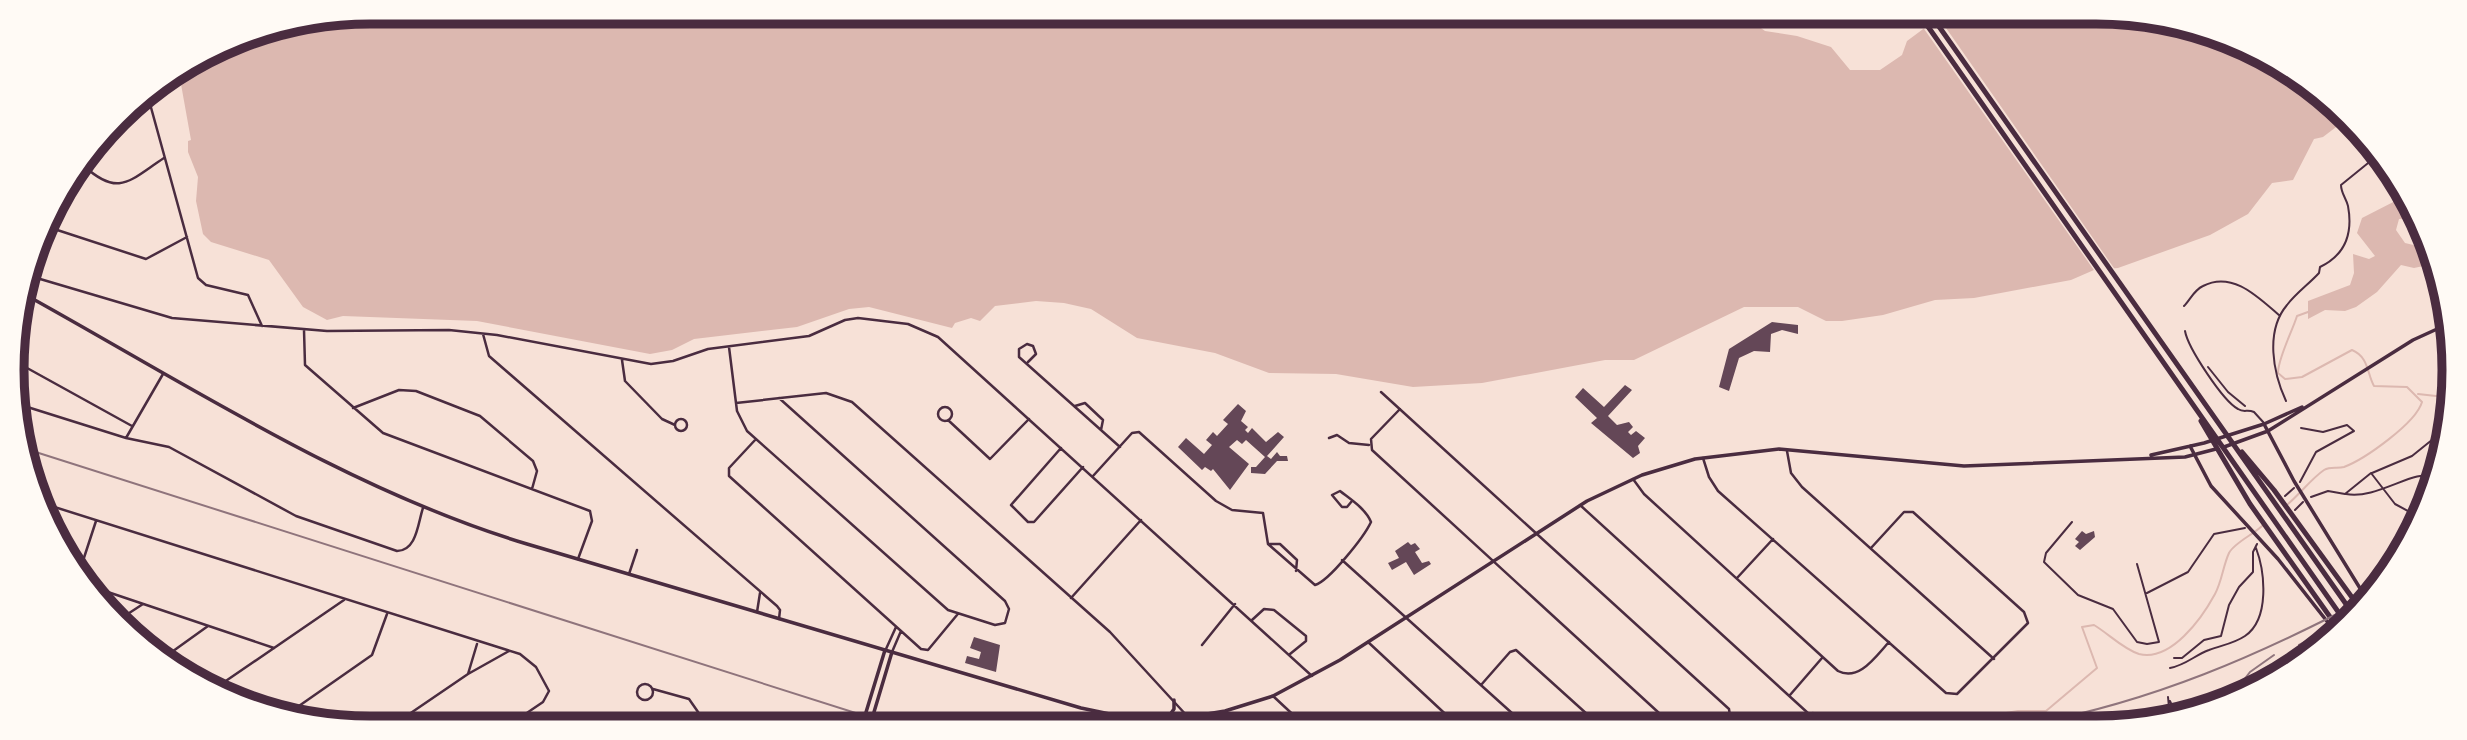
<svg xmlns="http://www.w3.org/2000/svg" width="2467" height="740" font-family="'Public Sans',sans-serif">
<style>
.water{fill:#dcb8b0}
.pier{fill:#f7e1d7}
.lines{fill:none;stroke-linecap:round;stroke-linejoin:round}
.stream{stroke:#dcb8b0;stroke-width:2}
.building{fill:#644757}
.path{stroke:#4a2c40;stroke-width:2}
.service{stroke:#4a2c40;stroke-width:2}
.minor{stroke:#4a2c40;stroke-width:2.5}
.tertiary{stroke:#4a2c40;stroke-width:3.5}
.secondary{stroke:#4a2c40;stroke-width:3.5}
.motorway{stroke:#4a2c40;stroke-width:5}
.tram{stroke:#8f747c;stroke-width:2}
.rim{fill:none;stroke:#4a2c40;stroke-width:9}
</style>
<rect width="100%" height="100%" fill="#f7e1d7"/>
<path class="water" d="M370,12L1708,17L1754,23L1765,31L1797,36L1831,47L1850,70H1880L1902,55L1907,41L1938,18L2167,19L2296,73L2344,121L2323,137L2314,139L2293,180L2272,183L2248,214L2210,235L2118,268L2094,270L2071,280L1974,298L1935,300L1883,315L1842,321H1826L1798,307H1744L1634,360H1605L1482,383L1413,387L1336,374L1269,373L1215,353L1137,338L1091,309L1064,303L1036,301L995,306L980,321L971,318L955,323L952,328L869,307L849,309L797,327L694,339L672,350L650,354L477,321L343,316L327,320L303,307L269,260L211,242L203,234L196,201L198,177L188,152V141L191,140L179,73L233,39Z
M2405,196L2414,218L2399,219L2396,230L2405,243L2426,248L2433,264L2414,268L2401,265L2377,292L2356,307L2345,311L2325,310L2308,319V301L2350,285L2354,273L2353,254L2369,259L2375,256L2357,233L2362,218Z"/>
<path class="pier" d="M1932,18H1939L2116,271L2096,273L1922,26Z"/>
<g class="lines">
<path class="stream" d="M2418,394L2436,396L2448,394
M2288,504C2300,494 2311,479 2324,470C2331,466 2337,469 2344,467C2365,459 2416,423 2422,402L2407,387L2374,386C2367,374 2369,357 2352,350L2302,377L2285,379L2278,373C2278,358 2292,332 2297,316L2308,312
M1939,724L2018,711H2046L2097,668L2082,627L2094,625C2109,634 2123,649 2139,654C2171,662 2202,618 2215,594C2222,581 2223,566 2229,553C2234,543 2254,534 2262,526"/>
</g>
<path class="building" d="M1772,322L1798,325V334L1782,330L1771,334L1770,352L1754,351L1739,358L1729,391L1719,387L1729,349Z
M1625,385L1632,390L1608,416L1617,425L1629,422L1633,427L1628,432L1631,435L1636,431L1645,438L1638,446L1640,453L1633,458L1591,423L1597,418L1575,397L1583,388L1604,407Z
M1238,404L1246,411L1241,421L1248,427L1245,430L1248,433L1252,428L1266,442L1278,432L1284,437L1267,456L1271,459L1277,452L1280,456H1287L1288,461H1277L1265,474L1251,473V467H1256L1265,457L1246,440L1242,444L1237,440L1229,447L1249,464L1230,490L1213,469L1211,471L1205,467L1202,470L1178,447L1186,438L1204,454L1212,445L1206,440L1213,432L1217,436L1228,424L1223,420Z
M2082,531L2086,534L2094,531L2095,537L2080,550L2075,546L2079,542L2075,539Z
M1408,542L1411,545L1415,543L1420,549L1415,552L1422,563L1429,561L1431,564L1414,575L1406,562L1392,570L1388,563L1399,558L1395,551Z
M974,637L1000,645L996,672L965,663L967,656L979,659L981,652L970,648Z"/>
<g class="lines">
<path class="path" d="M2184,306C2190,300 2194,290 2203,286C2233,270 2260,299 2280,316
M2208,367L2228,392L2245,406
M2286,401C2273,373 2265,331 2287,305C2296,293 2309,284 2319,273L2320,267C2345,255 2353,233 2348,206C2346,198 2341,193 2341,185L2378,155
M2372,473L2412,456L2448,427
M2300,482L2316,452L2354,431L2347,425L2323,432L2301,428
M2346,494C2377,500 2415,468 2434,477
M2285,496L2294,488
M2311,497L2328,491L2345,494L2371,473L2395,504L2419,517
M2295,510L2303,502
M2072,522L2046,553L2044,562L2078,595L2113,609L2137,642L2147,644L2159,642L2137,564
M2147,593L2188,572L2214,534L2245,528
M2174,658H2182L2204,640L2221,636L2229,605L2239,587L2253,572V552L2257,544
M2170,668C2186,665 2195,655 2209,650C2222,645 2233,644 2245,636C2270,619 2265,572 2256,548
M2168,697L2170,717
M2170,701L2176,715
M2121,725L2136,716L2156,721"/>
<path class="service" d="M2185,331C2188,348 2223,401 2238,409C2244,413 2247,409 2254,412L2264,423"/>
<path class="minor" d="M147,93L198,278L206,285L248,295L262,326
M113,129L142,96
M84,166C119,198 130,180 164,158
M45,226L146,259L187,237
M30,276L172,318L327,331L449,330L497,335L651,364L673,361L708,349L809,336L845,320L858,318L908,324L938,337L1312,676
M304,330L305,365L383,433L590,511L592,521L578,559
M483,334L489,356L777,606L780,610L779,619
M729,347L737,411L747,431L948,610L995,625L1005,623L1009,609L1005,601L779,398
M622,360L625,381L662,419L675,425
M1028,362L1036,354L1033,346L1027,344L1019,349V357L1120,447
M18,363L132,426
M1381,392L1729,709L1730,716L1723,724
M736,403L826,393L852,402L1110,632L1188,717
M21,405L126,438L169,447L296,516L397,551C417,551 418,522 423,508
M1075,406L1085,403L1103,420L1101,430
M938 414a7 7 0 1 1 14 0a7 7 0 1 1-14 0Z
M353,408L399,390L416,391L480,416L533,461L537,471L532,489
M1400,409L1371,439L1372,450L1671,724
M675 425a6 6 0 1 1 12 0a6 6 0 1 1-12 0Z
M948,420L990,459L1029,419
M126,438L163,374
M1329,438L1337,435L1349,443L1369,445
M756,439L729,468V476L921,649L928,650L957,615
M1061,448L1011,505L1028,522H1034L1083,467
M1787,451L1791,473L1802,487L1994,659
M1703,458L1709,477L1718,491L1946,693L1957,694L2028,623L2024,612L1913,512H1904L1871,548
M1093,476L1132,433L1139,432L1216,501L1232,510L1263,513L1268,544L1315,585C1329,581 1364,537 1371,522C1366,509 1350,499 1340,491L1332,495L1342,507H1347L1352,501
M1633,479L1644,494L1838,671C1859,682 1876,656 1889,642
M45,504L520,654L536,667L549,691L543,702L515,721
M1580,505L1809,714
M1269,544H1280L1297,560L1296,571
M1342,560L1523,723
M79,573L96,521
M629,574L637,550
M1737,578L1773,539
M84,584L274,648
M1071,598L1141,520
M757,612L760,593
M120,619L143,604
M1252,620L1264,609L1274,610L1306,636V641L1290,654
M1368,642L1455,723
M1202,645L1235,604
M886,649L896,627
M892,652L901,631
M162,659L208,626
M468,674L477,644
M637 692a8 8 0 1 1 16 0a8 8 0 1 1-16 0Z
M1481,685L1510,652L1516,650L1598,724
M217,687L344,600
M653,689L689,699L705,722
M1790,695L1822,658
M1273,696L1302,723
M286,715L372,655L387,614
M399,721L468,674L509,651
M722,722L731,715L752,722
M1658,724L1663,717
M1807,724V718L1813,713L1819,716L1820,724"/>
<path class="tertiary" d="M2264,424L2302,407
M2268,431L2413,340L2448,324
M863,722L885,650
M871,722L892,652"/>
<path class="secondary" d="M24,294C187,384 348,490 527,544L1081,708L1124,717L1183,718L1225,711L1273,696L1340,660L1587,501L1642,475L1695,459L1779,449L1964,466L2185,457L2216,449
M2190,446L2211,486L2278,559L2337,634
M2224,447L2268,431
M2151,455L2204,443L2264,424L2294,481L2366,598
M1167,719L1174,709V700"/>
<path class="motorway" d="M1922,18L2346,623
M1933,18L2353,614
M2201,421L2250,504L2340,631
M2242,452L2274,490L2359,607"/>
<path class="tram" d="M23,448L884,722
M2299,645L2348,620
M2230,698L2250,672L2274,655
M2032,724C2154,701 2257,656 2366,599"/>
</g>
<path d="M0 0H2467V740H0ZM370 24H2096A346 346 0 0 1 2442 370V370A346 346 0 0 1 2096 716H370A346 346 0 0 1 24 370V370A346 346 0 0 1 370 24Z" fill="#fffaf5" fill-rule="evenodd"/>
<path class="rim" d="M370 24H2096A346 346 0 0 1 2442 370V370A346 346 0 0 1 2096 716H370A346 346 0 0 1 24 370V370A346 346 0 0 1 370 24Z"/>
</svg>
